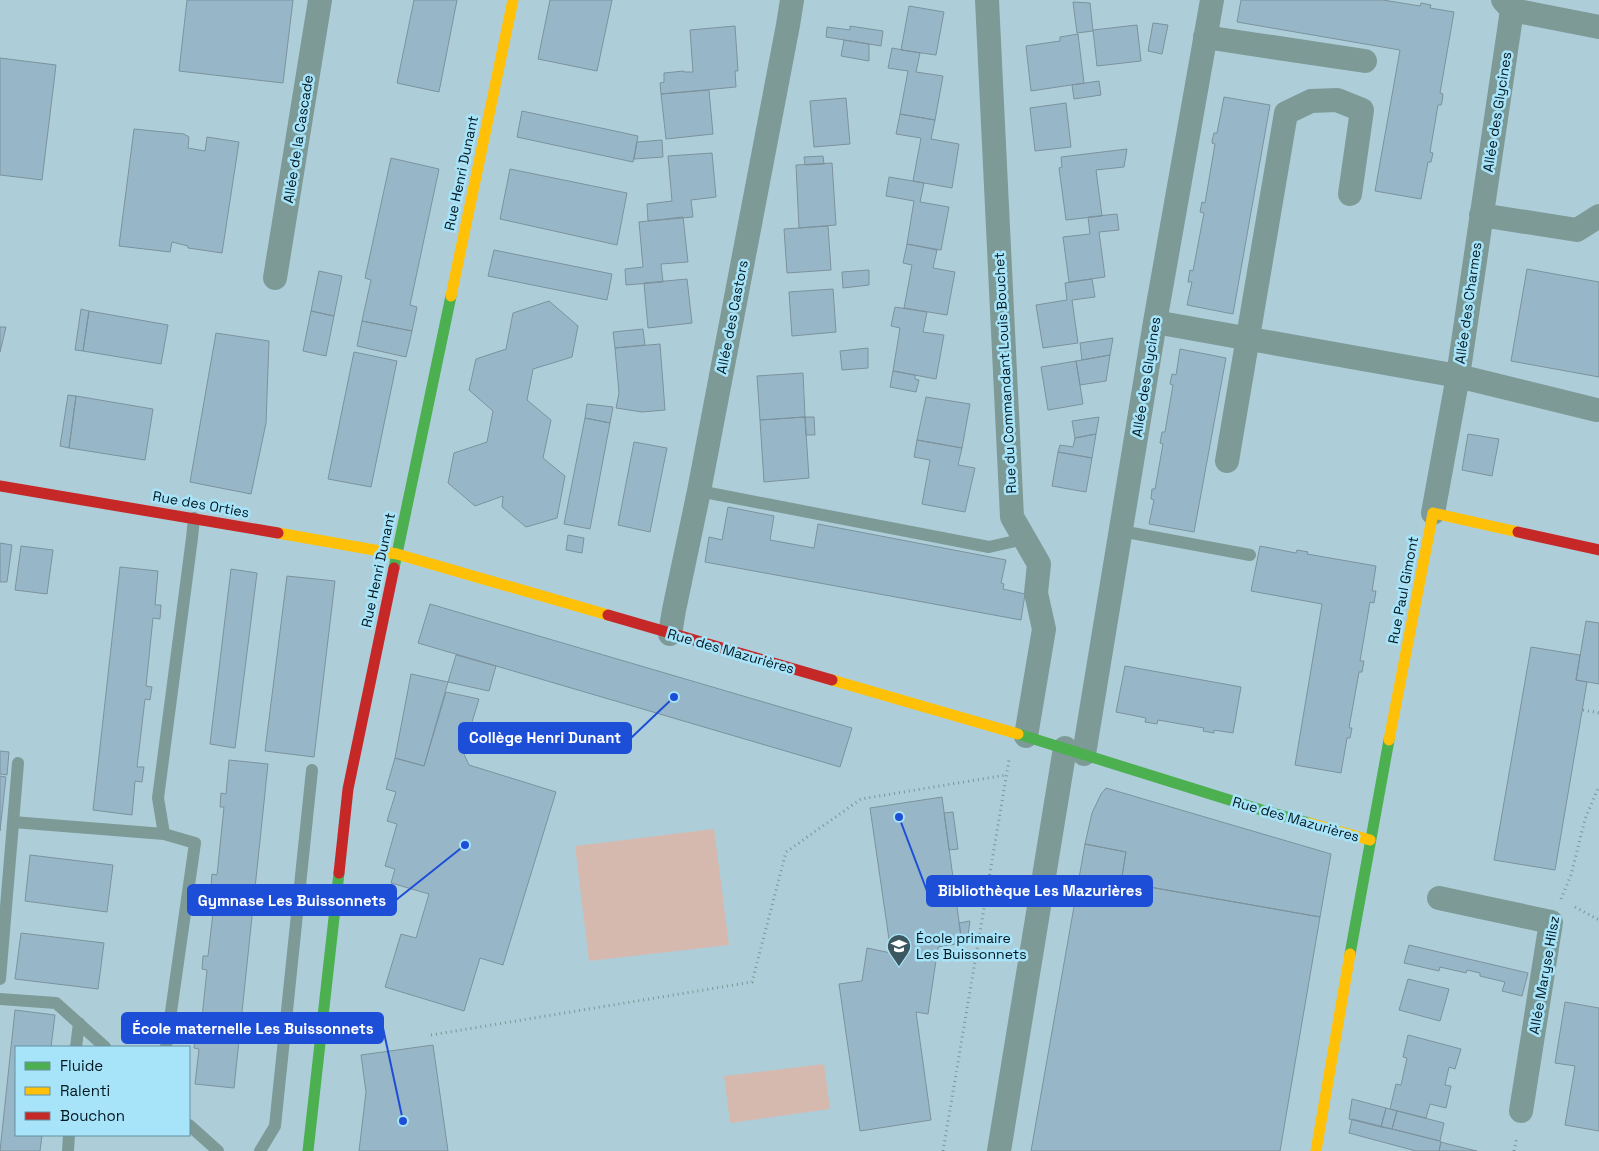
<svg xmlns="http://www.w3.org/2000/svg" width="1599" height="1151" font-family="'Space Grotesk',sans-serif">
<style>
.park{fill:#d5b9ae}
.building{fill:#97b7c8;stroke:#7c929d}
.lines{fill:none;stroke-linecap:round;stroke-linejoin:round}
.path{stroke:#7b9695;stroke-width:3;stroke-dasharray:1 4;stroke-linecap:butt}
.lane{stroke:#7d9a97;stroke-width:12}
.street{stroke:#7d9a97;stroke-width:24}
.fast{stroke:#4caf50;stroke-width:11}
.slow{stroke:#ffc107;stroke-width:11}
.jam{stroke:#c62828;stroke-width:11}
.labels{text-anchor:middle;dominant-baseline:central;stroke-width:5;stroke-linejoin:round;paint-order:stroke}
.street-label{font-size:14px;fill:#01171f;stroke:#a8e4f9}
.poi-label{font-size:14px;fill:#01171f;stroke:#a8e4f9;text-anchor:start}
.leader{fill:none;stroke:#1d4ed8;stroke-width:2}
.callout-dot{fill:#1d4ed8;stroke:#a8e4f9;stroke-width:2}
.callout{fill:#1d4ed8;stroke:#1d4ed8;stroke-width:2}
.callout-label{font-size:15px;text-anchor:middle;font-weight:bold;fill:#fff}
</style>
<rect width="100%" height="100%" fill="#adced9"/>
<path class="park" d="M714,829L729,945L589,961L575,846Z
M824,1064L830,1109L730,1123L724,1076Z"/>
<path class="building" d="M187,0H293L283,83L179,71Z
M414,0H457L439,92L397,83Z
M550,0H612L597,71L538,59Z
M1241,0H1383L1420,6L1421,3L1431,5L1430,8L1454,12L1440,93L1443,94L1442,102L1441,105H1438L1430,152L1433,153L1431,162H1428L1421,199L1375,191L1400,50L1237,22Z
M1073,2L1090,3L1093,31L1077,33Z
M909,6L944,12L936,55L901,50Z
M1153,23L1168,25L1162,54L1148,51Z
M1137,25L1141,61L1097,66L1093,30Z
M735,26L738,71H735L736,87L661,94L660,83L664,82V73L684,71V72H693L690,30Z
M850,26L883,31L881,46L826,37L827,27L850,30Z
M1078,34L1084,83L1031,91L1026,46L1060,41V37Z
M844,40L869,44V61L841,56Z
M892,48L920,53L916,72L943,76L935,120L900,114L908,71L888,68Z
M0,58L56,65L42,180L0,175Z
M1099,81L1101,95L1074,99L1072,85Z
M709,90L713,134L666,139L661,94Z
M1224,97L1270,105L1233,314L1187,305L1192,282H1188L1190,270L1193,271L1204,213L1200,212L1202,202L1205,203L1215,144L1212,143V141L1214,133H1217Z
M846,98L850,144L814,147L810,101Z
M1066,103L1071,147L1035,151L1030,108Z
M522,111L638,136L633,162L517,137Z
M900,114L935,120L931,139L959,144L952,188L913,181L921,138L896,134Z
M134,129L184,134L189,137L188,148L205,151L207,137L239,142L222,253L188,248V246L172,242L170,252L119,246Z
M662,140L663,157L634,159L637,142Z
M1127,149L1124,167L1096,170L1102,216L1066,220L1059,168L1062,167L1061,157Z
M712,153L716,197L691,200L693,217L648,221L647,204L672,201L668,156Z
M823,156L824,164L805,165L804,157Z
M391,158L439,169L410,305L417,307L412,331L362,321L371,280L365,278Z
M832,163L836,225L799,228L796,165Z
M510,169L627,193L617,245L500,219Z
M889,177L924,183L920,202L949,207L941,250L907,244L914,201L886,196Z
M1117,214L1119,230L1099,232L1105,277L1069,282L1063,237L1090,234L1088,217Z
M683,217L688,262L661,264L663,282L626,285L625,269L643,267L639,222Z
M828,226L831,270L787,273L784,229Z
M907,244L937,250L933,268L955,272L947,315L904,308L912,265L903,263Z
M494,250L612,274L607,300L488,276Z
M1527,269L1599,282V377L1511,361Z
M869,270V285L843,288L842,272Z
M319,271L342,276L334,316L311,311Z
M687,279L692,323L648,328L644,283Z
M1092,279L1095,297L1072,300L1078,343L1043,348L1036,305L1067,300L1065,283Z
M833,289L836,332L792,336L789,292Z
M549,301L578,326L572,357L533,369L527,400L551,420L543,458L565,476L557,518L526,527L502,507L503,496L475,506L448,483L454,453L487,442L493,411L469,390L476,359L506,349L513,313Z
M895,307L927,312L923,332L944,335L936,379L893,371L900,328L891,326Z
M81,309L89,311L83,351L75,350Z
M89,311L168,325L161,364L83,351Z
M311,311L334,316L326,356L303,351Z
M362,321L412,331L406,357L357,346Z
M0,327H6L0,352Z
M643,329L645,345L615,348L613,332Z
M216,333L269,341L266,423L251,494L190,482Z
M1113,338L1110,355L1082,360L1080,343Z
M660,344L665,410L642,412L616,408L619,393L615,348Z
M868,348V368L842,370L840,351Z
M1180,349L1226,358L1194,532L1149,524L1154,500L1151,499L1152,489H1155L1163,444L1160,443L1162,432H1165L1173,385L1170,384L1172,374L1176,375Z
M354,352L397,361L371,487L328,479Z
M1110,355L1106,381L1080,385L1076,361Z
M1076,361L1083,404L1048,410L1041,367Z
M893,371L915,375V379L919,380L916,392L890,387Z
M803,373L805,417L760,420L757,376Z
M68,395L76,396L69,448L60,446Z
M76,396L153,409L145,460L69,448Z
M926,397L970,404L962,448L917,440Z
M587,404L613,407L610,423L585,418Z
M805,417L809,478L764,482L760,420Z
M805,417H814L815,435H806Z
M1099,417L1096,434L1075,438L1072,421Z
M585,418L610,423L590,529L564,524Z
M1096,434L1092,458L1058,452L1060,445L1073,447L1075,438Z
M1468,434L1499,439L1492,476L1462,470Z
M917,440L962,448L958,465L975,468L965,512L922,504L930,460L914,457Z
M634,442L667,448L650,532L618,525Z
M1058,452L1092,458L1086,492L1052,486Z
M728,507L774,516L770,540L814,548L818,524L1006,560L1001,583L1004,584L1003,589L1025,594L1021,620L705,562L709,537L722,540Z
M568,535L584,538L582,553L566,550Z
M0,543L12,545L7,582H0Z
M21,546L53,550L47,594L15,590Z
M1260,546L1296,553L1297,550L1308,552L1307,554L1376,566L1372,591H1376L1374,603L1370,602L1360,661H1364L1362,672H1359L1349,728H1352L1350,738H1347L1341,773L1295,765L1322,604L1251,591Z
M120,567L158,571L155,605H161L160,619L153,618L146,686L152,687L150,700L145,699L137,767H144L142,782L135,781L132,815L93,810Z
M231,569L257,573L235,748L210,744Z
M287,576L335,581L314,757L265,751Z
M430,604L852,728L840,767L418,643Z
M1586,621L1599,623V684L1576,680Z
M1531,647L1580,655L1576,680L1587,682L1555,870L1494,860Z
M456,655L496,666L489,691L448,682Z
M1125,666L1241,687L1233,733L1214,730V733L1203,731L1204,728L1158,720L1157,724L1145,722L1146,718L1116,712Z
M411,674L448,682L424,766L395,758Z
M446,692L479,699L463,752L469,765L556,792L503,965L480,958L464,1011L385,987L401,934L416,938L429,894L391,883L395,869L385,866L397,824L387,821L396,792L386,789L395,758L424,766Z
M0,751L9,752L7,775L0,774Z
M229,760L268,764L234,1088L195,1084L199,1049L194,1048L195,1036H200L207,970L202,969L203,956H208L216,887H211V885L212,874L217,875L224,807H220L221,793L226,794Z
M0,776L6,777L0,831Z
M1106,788L1331,854L1320,917L1121,882L1126,852L1085,844L1092,813L1101,794Z
M942,797L962,943L938,947L928,1014L916,1012L931,1120L860,1131L839,984L862,981L867,948L891,953L870,808Z
M953,812L958,849L949,850L944,813Z
M1085,844L1126,852L1121,882L1320,917L1280,1151H1031Z
M30,855L113,865L107,912L25,901Z
M970,921L967,942L962,943L959,923Z
M21,933L104,943L98,989L15,979Z
M1409,945L1528,973L1522,996L1502,991L1505,982L1480,976V973L1467,970L1466,973L1440,967L1439,971L1404,963Z
M1408,979L1449,989L1440,1021L1399,1010Z
M1565,1002L1599,1008V1131L1565,1125L1575,1066L1555,1063Z
M15,1010L55,1015L51,1047H16V1135H42L40,1151H0Z
M1408,1035L1461,1049L1455,1069L1449,1067L1445,1085L1451,1086L1446,1108L1430,1104L1426,1118L1390,1109L1396,1084L1401,1085L1407,1058L1403,1057Z
M433,1045L448,1151H359L366,1092L361,1055Z
M1352,1099L1386,1108L1381,1127L1349,1119Z
M1386,1108L1397,1111L1392,1129L1381,1127Z
M1397,1111L1444,1123L1440,1141L1392,1129Z
M1352,1119L1440,1141L1441,1142L1439,1151H1416L1349,1133Z
M1441,1142L1448,1144L1477,1151H1439Z"/>
<g class="lines">
<path class="path" d="M1583,710L1599,713
M1561,899L1571,875L1585,819L1599,786
M1575,907L1599,920
M431,1035L752,982L786,852L861,799L1006,775
M943,1151L1009,760
M1514,1151L1517,1137"/>
<path class="lane" d="M699,491L989,547L1024,539
M1121,531L1250,555
M13,822L164,834L195,843L166,1047
M164,834L158,798L192,538L194,518
M0,979L18,763
M0,999L56,1003L105,1047
M76,1047L79,1023
M189,1125L218,1151
M68,1151L69,1135
M260,1151L275,1126L312,770"/>
<path class="street" d="M987,0L1012,517L1039,564L1036,593L1044,629L1026,736
M1503,0L1512,10L1599,27
M1205,37L1365,61
M1481,215L1577,230L1599,216
M275,278L320,0
M1155,322L1458,376L1597,410
M1227,461L1286,113L1311,101L1337,100L1362,110L1350,194
M1433,513L1458,376L1512,10
M670,634L674,610L699,491L788,25L792,0
M1084,754L1155,322L1212,0
M1439,898L1551,922L1521,1111
M999,1151L1065,748"/>
<path class="fast" d="M394,568L451,296
M1018,734L1268,812L1309,823
M1350,954L1389,740
M308,1151L339,873"/>
<path class="slow" d="M451,296L513,0
M278,533L397,554L608,615
M832,680L1018,734
M1389,740L1433,513L1518,532
M1309,823L1370,840
M1316,1151L1350,954"/>
<path class="jam" d="M0,486L278,533
M1518,532L1599,550
M608,615L832,680
M339,873L348,789L394,568"/>
</g>
<defs>
<g id="school-pin" transform="scale(1.25)"><path d="M0 17L-7.5 6A9.5 9.5 0 1 1 7.5 6Z" fill="#3d5760" stroke="#a8e4f9"/><path d="M0-5L7-2L0 1L-7-2ZM-4 1L0 2.5L4 1V4Q0 6-4 4Z" fill="#fff"/></g>
</defs>
<g fill-rule="evenodd">
<use href="#school-pin" x="899" y="946"/>
</g>
<g class="labels">
<g class="street-label">
<text transform="translate(1497 112) rotate(-81)">Allée des Glycines</text>
<text transform="translate(298 139) rotate(-81)">Allée de la Cascade</text>
<text transform="translate(461 173) rotate(-78)">Rue Henri Dunant</text>
<text transform="translate(1468 303) rotate(-82)">Allée des Charmes</text>
<text transform="translate(732 317) rotate(-79)">Allée des Castors</text>
<text transform="translate(1005 373) rotate(-93)">Rue du Commandant Louis Bouchet</text>
<text transform="translate(1146 377) rotate(-81)">Allée des Glycines</text>
<text transform="translate(201 504) rotate(10)">Rue des Orties</text>
<text transform="translate(378 570) rotate(-78)">Rue Henri Dunant</text>
<text transform="translate(1403 590) rotate(-79)">Rue Paul Gimont</text>
<text transform="translate(731 651) rotate(16)">Rue des Mazurières</text>
<text transform="translate(1296 819) rotate(16)">Rue des Mazurières</text>
<text transform="translate(1544 975) rotate(-80)">Allée Maryse Hilsz</text>
</g>
<g class="poi-label">
<text x="916" y="938">École primaire<tspan x="916" dy="16">Les Buissonnets</tspan></text>
</g>
</g>
<path class="leader" d="M674 697L631 738M899 817L927 891M465 845L396 900M403 1121L383 1028"/>
<g class="callout-dot">
<circle cx="674" cy="697" r="5"/>
<circle cx="899" cy="817" r="5"/>
<circle cx="465" cy="845" r="5"/>
<circle cx="403" cy="1121" r="5"/>
</g>
<g class="callout">
<rect x="459" y="723" width="172" height="30" rx="5"/>
<rect x="927" y="876" width="225" height="30" rx="5"/>
<rect x="188" y="885" width="208" height="30" rx="5"/>
<rect x="122" y="1013" width="261" height="30" rx="5"/>
</g>
<g class="callout-label">
<text x="545" y="743">Collège Henri Dunant</text>
<text x="1040" y="896">Bibliothèque Les Mazurières</text>
<text x="292" y="906">Gymnase Les Buissonnets</text>
<text x="253" y="1034">École maternelle Les Buissonnets</text>
</g>
<rect x="15" y="1046" width="175" height="90" fill="#a8e4f9" stroke="#6592a2"/>
<rect x="25" y="1062" width="25" height="8" fill="#4caf50" stroke="#6592a2"/>
<text x="60" y="1071" font-size="15" fill="#01171f">Fluide</text>
<rect x="25" y="1087" width="25" height="8" fill="#ffc107" stroke="#6592a2"/>
<text x="60" y="1096" font-size="15" fill="#01171f">Ralenti</text>
<rect x="25" y="1112" width="25" height="8" fill="#c62828" stroke="#6592a2"/>
<text x="60" y="1121" font-size="15" fill="#01171f">Bouchon</text>
</svg>
